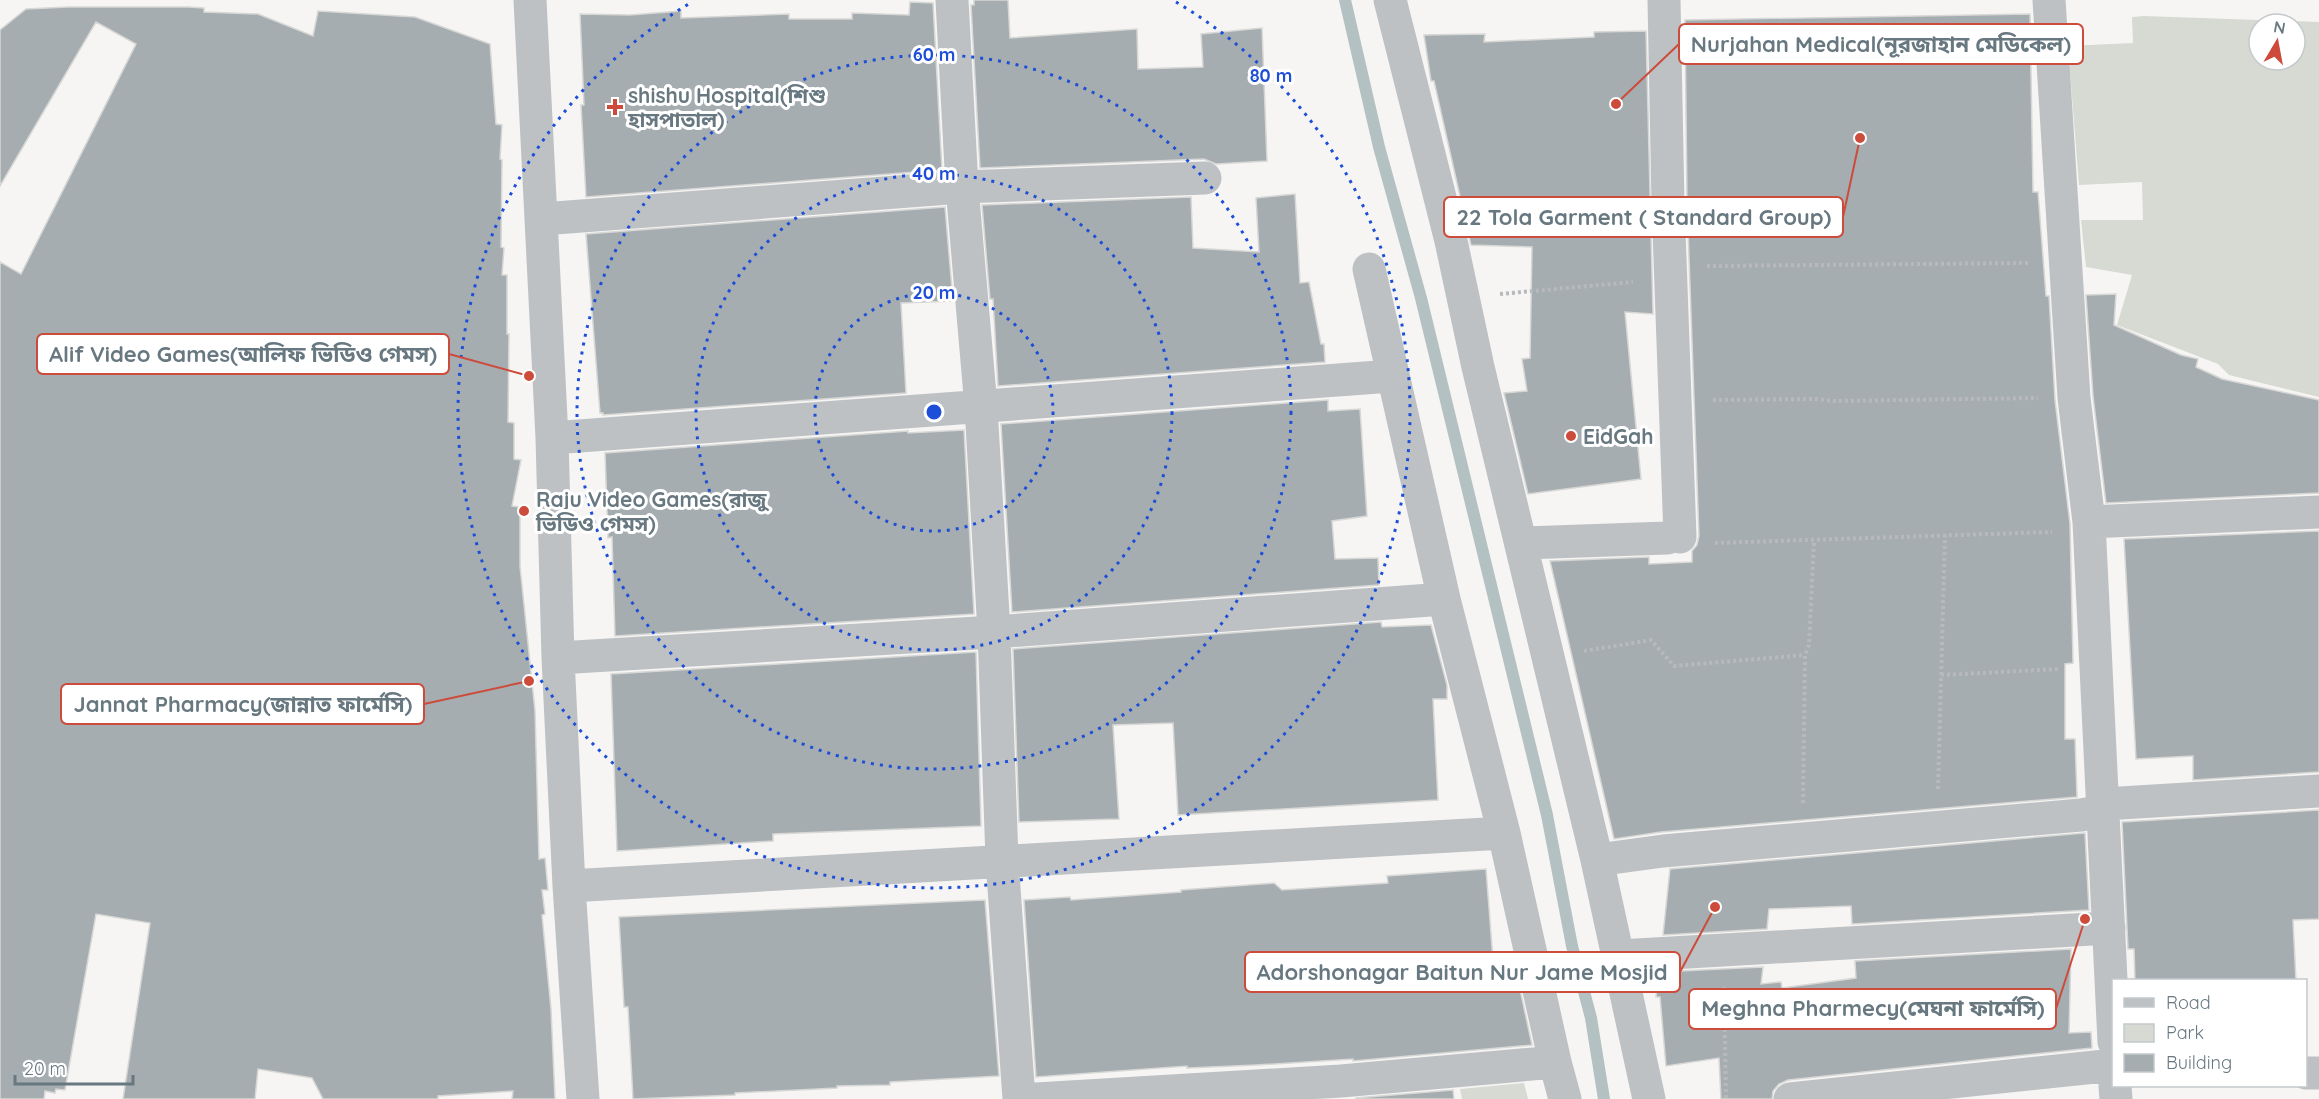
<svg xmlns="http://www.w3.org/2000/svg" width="2319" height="1099" font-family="Quicksand,'Noto Sans Bengali',sans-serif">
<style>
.green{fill:#d6dad2;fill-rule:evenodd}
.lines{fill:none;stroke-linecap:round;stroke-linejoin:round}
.stream{stroke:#b4c1c3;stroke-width:12}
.building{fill:#a5adb1;stroke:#d7d7d5;stroke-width:1.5}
.path{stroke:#b7babc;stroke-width:4;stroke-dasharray:3 3;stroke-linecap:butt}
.minor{stroke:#bdc1c4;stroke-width:33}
.ring{fill:none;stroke:#1d4ed8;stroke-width:3;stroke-dasharray:3 6}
.poi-dot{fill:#cd4b3b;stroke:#fff;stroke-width:2}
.labels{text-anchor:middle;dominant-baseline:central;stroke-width:6;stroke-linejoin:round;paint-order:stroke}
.poi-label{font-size:21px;font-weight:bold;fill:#687880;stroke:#fff;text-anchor:start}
.centre{fill:#1d4ed8;stroke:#fff;stroke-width:3}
.ring-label{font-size:18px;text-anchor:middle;font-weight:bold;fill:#1d4ed8;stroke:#fff;stroke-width:6;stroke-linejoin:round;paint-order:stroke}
.leader{fill:none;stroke:#cd4b3b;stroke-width:2}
.callout-dot{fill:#cd4b3b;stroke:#fff;stroke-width:2}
.callout{fill:#fff;stroke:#cd4b3b;stroke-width:2}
.callout-label{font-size:22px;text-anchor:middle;font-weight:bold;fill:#687880}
</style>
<rect width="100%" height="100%" fill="#f6f5f3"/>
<path class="green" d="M2144,16L2319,22V397L2229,375L2218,364L2117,325L2132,275L2086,267L2081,220H2143L2142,182L2079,185L2068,46L2133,43L2132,17ZM2259,24H2295V60H2259Z
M1524,1083L1528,1099H1462L1460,1089Z"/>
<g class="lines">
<path class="stream" d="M1345,0L1379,147L1421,298L1547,815L1572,946L1591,1018L1604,1099"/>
</g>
<path class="building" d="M974,0H1008L1010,38L1137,29L1138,69L1203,67L1201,34L1262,28L1267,161L1216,164L1204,159L980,168L971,5H974Z
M910,2L933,3L942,170L586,197L581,105H584L580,14L630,15L681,11V18L789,14V19H852V13L909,15Z
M68,7H188L204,8V12L258,14L313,36L318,11L415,17L490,44L496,124L502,125L500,159L502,160L501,247L504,248L502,275H507V334H509L508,422L514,423V459L521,460L512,506L520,507V566L535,711L539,859L545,858L548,890H542L545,914L542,915L551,1009L555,1099H512L513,1091L438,1096V1099H323L312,1078L258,1069L255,1099H123L150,923L96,914L65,1090L56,1089L55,1093L45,1091L44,1099H0V262L21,274L136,44L96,22L0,186V30L26,9Z
M2030,14L2033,192H2038L2046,296H2049L2055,400L2070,524L2073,663L2065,664V739H2075L2077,797L1661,832L1614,839L1550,561L1649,557V564L1692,562V551L1697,545L1699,536L1687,202L1685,20Z
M1646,31L1653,314L1625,312L1641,479L1528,494L1504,393L1527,391L1522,359L1530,358L1532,247L1471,245L1434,81H1431L1424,35L1485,34L1484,42L1594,37V32Z
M1295,194L1300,283L1309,282L1321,344H1324L1325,362L998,386L993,299H990L982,205L1191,197L1193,248L1259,252L1256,198Z
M945,207L953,301L901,303L906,393L603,415V413H600L586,234Z
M2116,294L2114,325L2181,355L2198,359L2196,367L2222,379L2319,400V493L2106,503L2093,396L2086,295Z
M1328,400V411L1360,409L1367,516L1332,521L1335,559L1378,558L1379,585L1012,612L1001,424Z
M964,430L974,614L615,636L612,537L608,538L605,453L908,431V433Z
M2319,531V772L2193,780V756L2136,759L2124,539Z
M1381,622L1382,627L1431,625L1447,685V699H1433L1438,800L1178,815L1173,723L1113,725L1119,819L1019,822L1013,649Z
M976,652L981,826L773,834V841L617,851L611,674Z
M2319,810V919L2293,920L2296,981H2135L2134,949H2128L2122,822Z
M2085,833L2089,910L1852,924L1851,906L1769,909L1767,929L1663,935L1670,869Z
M1486,869L1494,973L1516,971L1532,1045L1353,1061V1059L1256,1065L1187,1068V1066L1036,1077L1024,900L1070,897L1071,900L1181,892V890L1274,883L1282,890L1388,883L1387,876Z
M985,900L999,1076L890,1082V1085L837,1086V1088L735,1093V1095L633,1099L628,1007H624L619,917Z
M2071,949L2069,1033L2091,1032L2092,1048L1788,1080L1779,1084L1773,1091L1772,1099H1721L1719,1058L1666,1066L1660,997H1656L1659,972L1763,967L1761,984L1781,982L1782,988L1856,978L1855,961Z
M1453,1090L1454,1099H1356V1098Z"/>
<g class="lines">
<path class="path" d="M1707,266L2029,263
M1500,294L1633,282
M1713,400L1817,399L1833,401L2038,398
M1715,543L2052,532
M1584,651L1651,640L1674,666L1805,655
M1941,675L2060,669
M1938,789L1945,535
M1803,803L1805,655L1809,645L1814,541
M1724,987L1726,1099"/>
<path class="minor" d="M530,0L552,438L558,658L569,886L583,1099
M952,0L962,187L981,407L994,632L1002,860L1019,1099
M1390,0L1451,241L1478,367L1597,860L1649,1099
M1664,0L1668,203L1680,537
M2049,0L2074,398L2089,522L2114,1042
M542,219L962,187L1205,178
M1369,269L1444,599L1504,833L1555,1062L1565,1099
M552,438L1392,376
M2089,522L2319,512
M1521,543L1667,538L1680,533
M558,658L994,632L1444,599
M1597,860L1663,851L2081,815L2097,812L2104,804L2319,791
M569,886L1504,833
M1619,956L2109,928
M2306,1073H2319
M2115,1086L2116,1099
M1036,1099L1341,1081L1555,1062
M1790,1099L2114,1065"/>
</g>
<g class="ring">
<circle cx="934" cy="412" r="119"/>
<circle cx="934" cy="412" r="238"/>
<circle cx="934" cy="412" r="357"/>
<path d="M1176 2A476 476 0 1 1 692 2"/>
</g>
<g class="poi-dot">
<path d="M612 98h6v6h6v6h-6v6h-6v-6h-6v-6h6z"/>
<circle cx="1571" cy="436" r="6"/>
<circle cx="524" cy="511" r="6"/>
</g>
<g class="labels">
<g class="poi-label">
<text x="628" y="95">shishu Hospital(শিশু<tspan x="628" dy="24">হাসপাতাল)</tspan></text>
<text x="1583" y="436">EidGah</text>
<text x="536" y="499">Raju Video Games(রাজু<tspan x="536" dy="24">ভিডিও গেমস)</tspan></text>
</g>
</g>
<circle cx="934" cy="412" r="9" class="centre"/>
<g class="ring-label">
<text x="934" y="61">60 m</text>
<text x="1271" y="82">80 m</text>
<text x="934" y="180">40 m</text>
<text x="934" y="299">20 m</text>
</g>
<path class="leader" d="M1616 104L1679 44M1860 138L1843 217M529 376L449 354M529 681L424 704M1715 907L1680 972M2085 919L2056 1009"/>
<g class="callout-dot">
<circle cx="1616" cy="104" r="6"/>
<circle cx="1860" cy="138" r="6"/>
<circle cx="529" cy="376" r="6"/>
<circle cx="529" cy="681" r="6"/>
<circle cx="1715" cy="907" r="6"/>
<circle cx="2085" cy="919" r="6"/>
</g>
<g class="callout">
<rect x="1679" y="24" width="404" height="40" rx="6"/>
<rect x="1444" y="197" width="399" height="40" rx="6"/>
<rect x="37" y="334" width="412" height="40" rx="6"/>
<rect x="61" y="684" width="363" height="40" rx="6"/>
<rect x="1245" y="952" width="435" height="40" rx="6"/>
<rect x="1689" y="989" width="367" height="40" rx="6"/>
</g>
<g class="callout-label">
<text x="1881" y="52">Nurjahan Medical(নূরজাহান মেডিকেল)</text>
<text x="1644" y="225">22 Tola Garment ( Standard Group)</text>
<text x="243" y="362">Alif Video Games(আলিফ ভিডিও গেমস)</text>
<text x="243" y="712">Jannat Pharmacy(জান্নাত ফার্মেসি)</text>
<text x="1462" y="980">Adorshonagar Baitun Nur Jame Mosjid</text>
<text x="1873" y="1016">Meghna Pharmecy(মেঘনা ফার্মেসি)</text>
</g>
<rect x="2112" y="979" width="195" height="108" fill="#ffffff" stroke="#c3c9cc" stroke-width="1.5"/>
<rect x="2124" y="998" width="30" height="9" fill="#bdc1c4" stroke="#c3c9cc" stroke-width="1.5"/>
<text x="2166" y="1009" font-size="18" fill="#687880">Road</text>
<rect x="2124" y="1024" width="30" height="18" fill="#d6dad2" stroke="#c3c9cc" stroke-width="1.5"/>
<text x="2166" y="1039" font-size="18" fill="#687880">Park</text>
<rect x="2124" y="1054" width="30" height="18" fill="#a5adb1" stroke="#c3c9cc" stroke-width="1.5"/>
<text x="2166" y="1069" font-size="18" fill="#687880">Building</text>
<g transform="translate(2277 42) rotate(10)"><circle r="28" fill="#ffffff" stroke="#c3c9cc" stroke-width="1.5"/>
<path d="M0-4.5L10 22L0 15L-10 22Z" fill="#cd4b3b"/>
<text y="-9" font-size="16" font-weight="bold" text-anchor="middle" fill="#687880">N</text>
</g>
<path d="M15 1075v9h118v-9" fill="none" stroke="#687880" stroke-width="3"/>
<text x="24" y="1075" font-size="18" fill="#687880" stroke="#ffffff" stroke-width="4.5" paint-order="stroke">20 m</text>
</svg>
